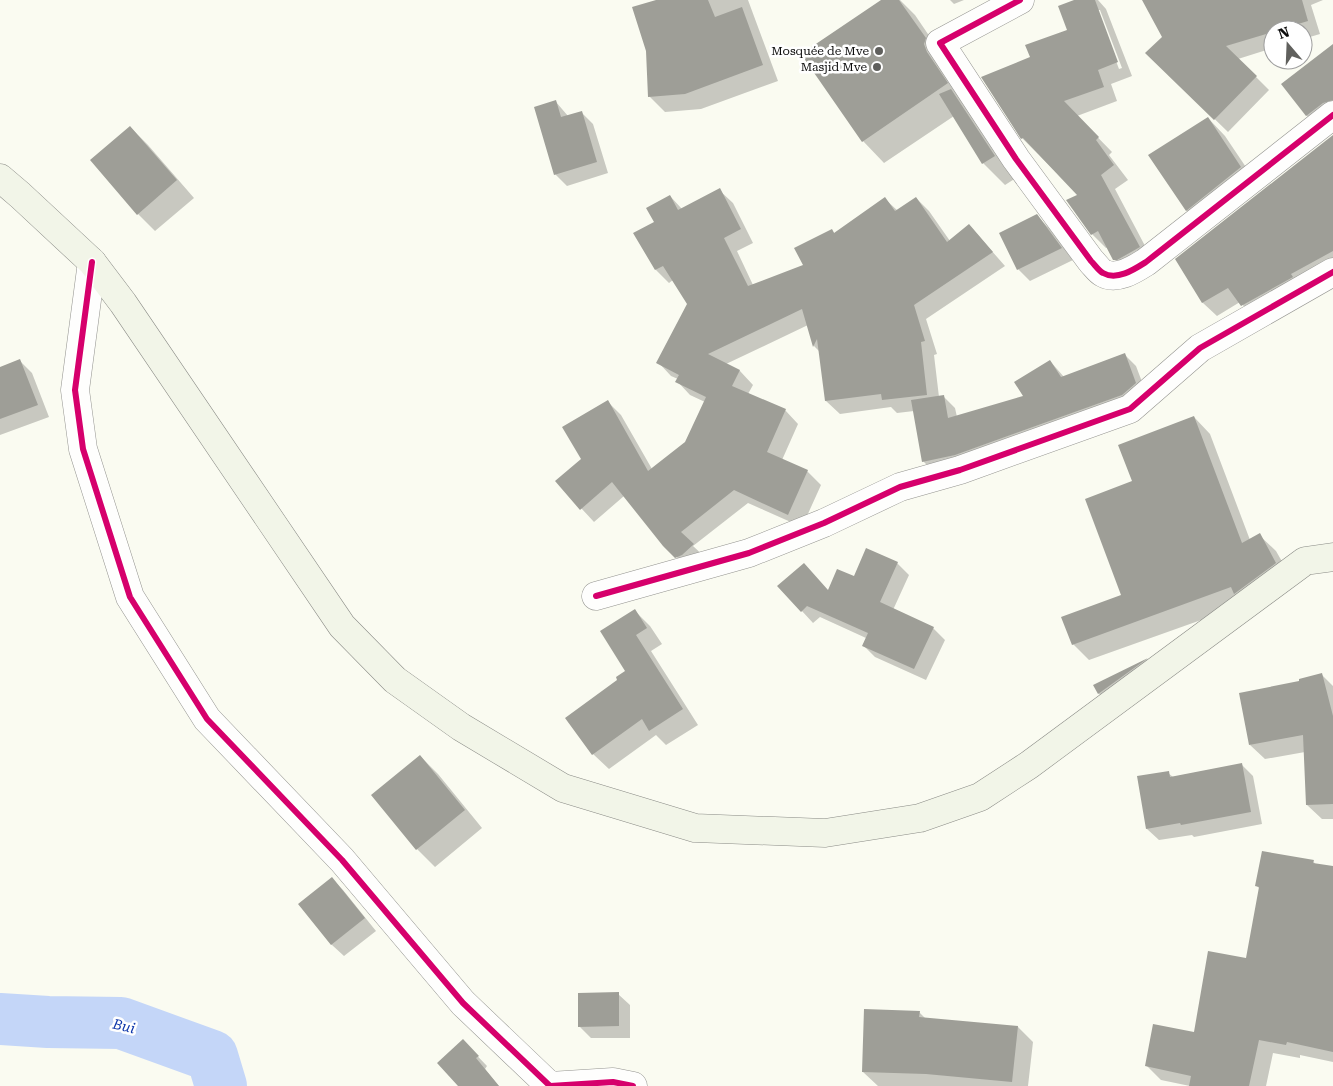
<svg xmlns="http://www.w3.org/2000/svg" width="1333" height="1086" font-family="'Roboto Serif',serif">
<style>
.shadow{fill:#0003;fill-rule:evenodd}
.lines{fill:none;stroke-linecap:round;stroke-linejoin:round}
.river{stroke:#c4d6f8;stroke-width:52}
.building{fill:#9e9e97}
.minor-casing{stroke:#949490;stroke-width:29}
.secondary-casing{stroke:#8a8b86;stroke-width:29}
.minor{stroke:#fefefd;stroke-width:28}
.secondary{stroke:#f2f5e8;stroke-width:28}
.cycleway-casing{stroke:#fff;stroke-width:9}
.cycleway{stroke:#d6006c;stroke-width:6}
.poi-dot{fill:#60605d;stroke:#fff;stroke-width:2}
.labels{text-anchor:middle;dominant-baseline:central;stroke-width:5;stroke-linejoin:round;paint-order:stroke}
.poi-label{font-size:12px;fill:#0d0d0d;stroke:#fff;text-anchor:end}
.water-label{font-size:14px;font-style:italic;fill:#0c35aa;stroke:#fff}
</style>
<rect width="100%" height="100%" fill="#fafbf1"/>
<path class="shadow" d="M660,0H748L778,81L701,109L665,112L649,96Z
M883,0H900L915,15L947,62L1016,178L1005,185L983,163L954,116L884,163L863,141Z
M950,0H964L954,4Z
M1077,0H1098L1106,9L1132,76L1111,84L1117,101L1077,116L1112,152L1109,155L1128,180L1115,189L1153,261L1128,273L1114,259L1108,247L1106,248L1092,234L1079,195L1022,138L1031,57L1068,30ZM1097,10H1100L1122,68L1119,69Z
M1143,0H1323L1311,5L1320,34L1303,39V30H1273V48L1238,59L1269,90L1228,132L1160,66L1163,37Z
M1333,45V119L1320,129L1307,116L1283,84Z
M556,102L568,116L581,112L593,124L608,173L567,186L555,174Z
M1208,118L1225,136L1258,185L1204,228L1186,210Z
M130,127L148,145L194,198L155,231L138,214Z
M1333,136V271L1256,319L1240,302L1217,316L1203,303L1177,259Z
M719,190L733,203L753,243L737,251L753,285L805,266L832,230L835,234L885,199L898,211L916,198L929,211L950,241L969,225L1005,266L926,319L937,354L934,355L939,397L943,396L955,408L957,417L1025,397L1050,361L1064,377L1124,354L1136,366L1147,395L935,473L923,461L914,411L897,413L891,407L840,414L826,401L820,352L814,346L808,325L726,364L740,371L753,385L748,394L785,410L798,424L782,460L807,471L821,485L802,527L748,503L693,546L706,558L690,570L664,545L624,496L594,522L557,482L582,459L608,402L621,415L652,469L686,443L705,402L690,395L677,381L678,379L671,376L658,362L688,304L673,280L669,283L656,270V222L670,196L682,209Z
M1037,216L1049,228L1073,260L1030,281L1018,269Z
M20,361L32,373L49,417L0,435V368Z
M1194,417L1210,434L1250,540L1259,535L1276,551L1292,579L1246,604L1089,660L1073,644L1122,596L1134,482Z
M897,563L909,575L893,610L933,628L945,640L926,680L875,657L863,645L866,638L820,617L813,623L779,586L829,591L854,578Z
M635,611L650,626L662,644L651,651L698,725L666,745L656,735L609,769L593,754L619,681L627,672Z
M1147,659L1158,670L1111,705L1099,694L1095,685Z
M1322,675L1333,686V819H1322L1307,805L1305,752L1265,759L1250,745L1301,682Z
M420,756L438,774L482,828L435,867L417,849L373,795Z
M1241,764L1253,776L1262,824L1194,837L1192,835L1159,840L1147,829L1168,773L1173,777Z
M1313,861L1316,865L1333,867V1062L1300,1055V1058L1273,1053L1266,1086H1190L1161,1080L1147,1066L1195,1034L1247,959L1260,889L1256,885Z
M332,879L343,890L376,931L344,956L332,945L300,905Z
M618,994L630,1005V1038H591L580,1027Z
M919,1012L926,1019L1018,1027L1033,1042L1028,1086H878L863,1072Z
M463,1041L487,1066L485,1069L499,1086H459Z"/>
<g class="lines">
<path class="river" d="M0,1019L48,1022L121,1023L212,1056L221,1086"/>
</g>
<path class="building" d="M656,0H708L715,17L742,7L763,65L685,94L648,97L646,51L632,7Z
M881,0H899L926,38L924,44L927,52L948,83L862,142L801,54Z
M1074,0H1095L1118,62L1098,70L1104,87L1064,101L1099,137L1096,140L1114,165L1101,175L1140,247L1117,260H1113L1098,231L1091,235L1066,200L1077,195L1023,138L1021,139L981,77L1030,57L1025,45L1067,30L1058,6Z
M1142,0H1302L1308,21L1278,30H1273V32L1226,46L1257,76L1214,120L1145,53L1162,37Z
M1333,44V100L1323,103L1306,116L1281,84Z
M951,89L995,156L982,164L939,94Z
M556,100L561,117L582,111L597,162L554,175L534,107Z
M1208,117L1241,167L1186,211L1148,155Z
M130,126L177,180L137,215L90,160Z
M1333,135V251L1291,274L1293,277L1241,306L1228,288L1202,303L1175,259Z
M720,188L741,229L724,238L748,286L803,265L794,248L832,229L834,233L885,197L895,211L916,197L947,242L969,224L993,252L914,305L925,341L921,342L927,395L882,400L881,394L825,401L817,339L813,347L802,309L708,354L740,370L732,386L786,409L767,452L808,470L788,515L734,490L681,532L694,544L682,555L675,558L663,546L612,482L580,510L555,481L581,459L562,427L608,400L648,471L685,442L706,397L675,382L679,375L656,363L687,304L663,266L655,270L633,233L654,222L646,208L670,195L678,210Z
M1037,214L1062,248L1017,270L999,233Z
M1125,353L1136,383L1122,395L955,455L922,462L911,400L944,395L948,418L1023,396L1014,382L1050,360L1061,377Z
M20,359L38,405L0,419V367Z
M1194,416L1242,543L1260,533L1276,563L1234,594L1231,587L1072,645L1061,617L1121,595L1085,499L1132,481L1118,445Z
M866,548L898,562L880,602L934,627L914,669L862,646L868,633L807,606L801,612L777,586L804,563L828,590L837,569L854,576Z
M635,609L647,628L636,635L683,709L649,731L642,719L592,755L565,718L617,680L616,677L625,671L600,631Z
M1148,658L1098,694L1093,685Z
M1322,673L1333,716V804L1306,805L1303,735L1249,745L1239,693L1299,681V679Z
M420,755L465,810L416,850L371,795Z
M1242,763L1251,812L1181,825L1180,823L1146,829L1137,776L1169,771L1170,777Z
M1262,851L1314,860L1313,863L1333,866V1052L1287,1042L1286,1045L1259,1040L1249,1086H1189L1191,1076L1145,1066L1153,1024L1194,1032L1208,951L1246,958L1259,887L1255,886Z
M332,877L365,918L331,945L298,904Z
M619,992V1026L578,1027V993Z
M864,1009L920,1011L919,1017L1018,1026L1012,1082L926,1074L862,1072Z
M463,1039L479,1056L476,1058L499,1086H458L437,1063Z"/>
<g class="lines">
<g class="minor-casing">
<path id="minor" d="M1020,0L940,43L1016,159L1091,261C1095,265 1099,271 1103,273C1117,281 1135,269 1146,262L1333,115
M92,262L75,390L83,449L130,597L207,719L342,860L463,1003L550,1086L613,1082L633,1086
M596,596L749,553L824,523L900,487L960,470L1130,409L1200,348L1333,272"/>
</g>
<g class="secondary-casing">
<path id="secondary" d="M0,178L20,195L92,262L123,303L342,626L395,680L461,727L563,788L695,828L825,833L920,818L980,797L1029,765L1305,561L1333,557"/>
</g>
<use href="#minor" class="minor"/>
<use href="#secondary" class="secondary"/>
<g class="cycleway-casing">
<path id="cycleway" d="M1020,0L940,43L1016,159L1091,261C1095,265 1099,271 1103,273C1117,281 1135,269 1146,262L1333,115
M92,262L75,390L83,449L130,597L207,719L342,860L463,1003L550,1086L613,1082L633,1086
M596,596L749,553L824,523L900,487L960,470L1130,409L1200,348L1333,272"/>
</g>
<use href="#cycleway" class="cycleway"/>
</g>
<g class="poi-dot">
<circle cx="879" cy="51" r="5"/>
<circle cx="877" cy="67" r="5"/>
</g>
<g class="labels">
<g class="poi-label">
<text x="869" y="51">Mosquée de Mve</text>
<text x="867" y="67">Masjid Mve</text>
</g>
<g class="water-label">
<text transform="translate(124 1026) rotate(13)">Bui</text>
</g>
</g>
<g transform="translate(1288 45) rotate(341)"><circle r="24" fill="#ffffff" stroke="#9e9e9e"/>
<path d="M0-4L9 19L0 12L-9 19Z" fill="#60605d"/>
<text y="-8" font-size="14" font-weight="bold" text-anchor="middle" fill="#0d0d0d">N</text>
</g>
</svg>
